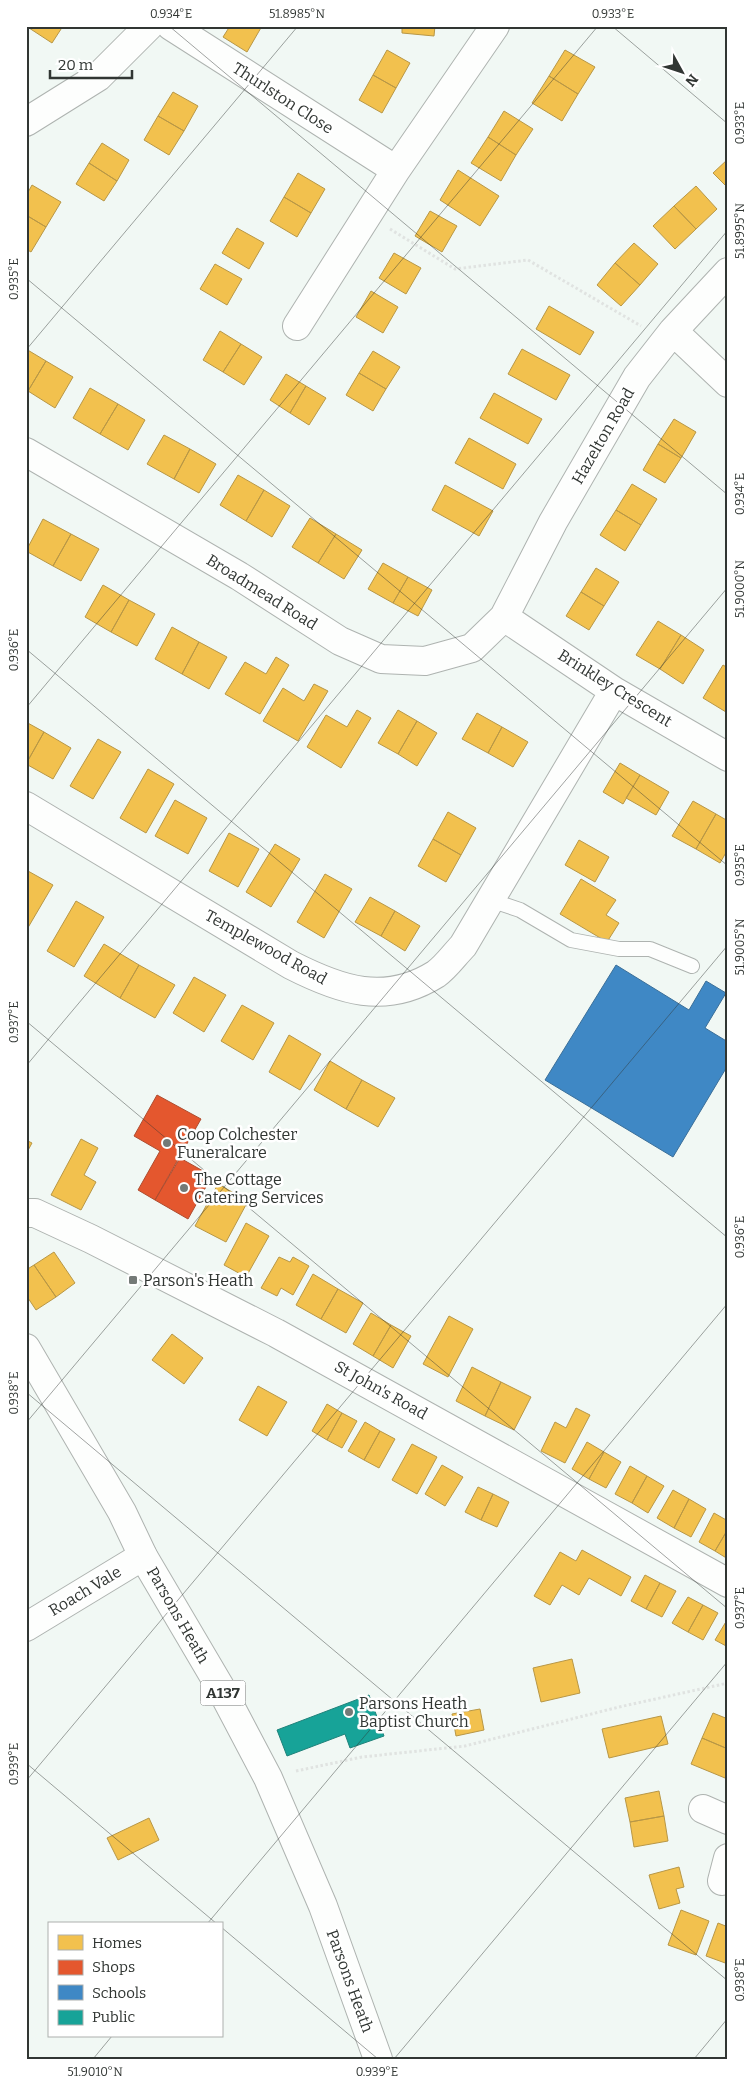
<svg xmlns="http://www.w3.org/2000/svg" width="754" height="2085" font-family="Bitter,serif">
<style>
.homes{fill:#f2c14e;stroke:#b89746}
.shops{fill:#e4572e;stroke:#ae4d30}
.schools{fill:#3f88c5;stroke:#3b6f99}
.public{fill:#17a398;stroke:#1f827a}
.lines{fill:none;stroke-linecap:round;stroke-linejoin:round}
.lane-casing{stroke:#aeb3b0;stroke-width:16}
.street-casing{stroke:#aeb3b0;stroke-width:30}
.secondary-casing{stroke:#aeb3b0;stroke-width:30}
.primary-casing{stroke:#aeb3b0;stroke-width:30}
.path{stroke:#e0e3e1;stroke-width:3;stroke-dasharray:2.5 2.5;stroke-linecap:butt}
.lane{stroke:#fdfefd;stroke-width:14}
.street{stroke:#fdfefd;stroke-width:28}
.secondary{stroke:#fdfefd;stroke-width:28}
.primary{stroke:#fdfefd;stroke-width:28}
.ticks{fill:none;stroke:#313633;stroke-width:1;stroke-opacity:0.45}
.poi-dot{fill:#747a77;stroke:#fff;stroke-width:2}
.labels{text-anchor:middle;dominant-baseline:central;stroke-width:5;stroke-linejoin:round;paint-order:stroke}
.shield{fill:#fff;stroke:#6f7270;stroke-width:1}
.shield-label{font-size:15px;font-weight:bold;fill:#313633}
.street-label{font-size:16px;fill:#313633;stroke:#fff}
.poi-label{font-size:16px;fill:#313633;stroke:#fff;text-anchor:start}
.neatline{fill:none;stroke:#313633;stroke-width:2}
.ticks-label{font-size:12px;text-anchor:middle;fill:#313633}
</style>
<rect width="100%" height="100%" fill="#f1f8f4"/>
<path class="homes" d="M26,26H63L52,43Z
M230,26H262L247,52L223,37Z
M402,26H435L434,36L402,33Z
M387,50L410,63L396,88L373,75Z
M565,50L595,67L578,94L549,76Z
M373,75L396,88L382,113L359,100Z
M549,76L578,94L562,121L532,103Z
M173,92L198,106L184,131L158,116Z
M504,111L533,129L516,155L488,137Z
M158,116L184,131L169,155L144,140Z
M488,137L516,155L501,181L471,163Z
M102,143L129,160L117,181L89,163Z
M728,159V188L713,173Z
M89,163L117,181L104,201L76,184Z
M458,170L499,196L480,226L440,200Z
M298,173L325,189L311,213L284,197Z
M32,185L61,202L46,227L26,215V196Z
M696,186L717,209L696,229L674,206Z
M284,197L311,213L297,237L270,221Z
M674,206L696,229L675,249L653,226Z
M430,211L457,226L442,252L415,236Z
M26,215L46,227L31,252L26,249Z
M237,228L264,243L249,269L222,253Z
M634,243L658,264L640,285L615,263Z
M394,253L421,268L406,294L379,278Z
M615,263L640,285L621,306L597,285Z
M215,264L242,279L227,305L200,289Z
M371,291L398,307L383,333L356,317Z
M549,306L594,332L580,355L536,329Z
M220,331L241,344L223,372L203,360Z
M241,344L262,357L244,385L223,372Z
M26,349L46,361L28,391L26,390Z
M522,349L570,375L556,400L508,374Z
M373,351L400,367L386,389L359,373Z
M46,361L73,377L55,408L28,391Z
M359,373L386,389L373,411L346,395Z
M286,374L306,386L290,413L270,400Z
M306,386L326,398L309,425L290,413Z
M90,388L118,404L100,434L73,418Z
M494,393L542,419L528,444L480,418Z
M118,404L145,420L128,450L100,434Z
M674,419L696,432L681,458L658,444Z
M164,435L190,449L174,479L147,464Z
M469,438L516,464L503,489L455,463Z
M658,444L681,458L665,483L643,470Z
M190,449L216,464L199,493L174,479Z
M238,475L264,490L246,521L220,505Z
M632,484L657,499L641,525L616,510Z
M445,485L493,511L479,536L432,510Z
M264,490L290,506L272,537L246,521Z
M616,510L641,525L625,551L600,535Z
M310,518L336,534L318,563L292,547Z
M43,519L71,534L53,566L26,551Z
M71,534L99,549L81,581L53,566Z
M336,534L362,550L344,579L318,563Z
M383,563L408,577L393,603L368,589Z
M596,568L619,582L604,606L581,592Z
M408,577L432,590L418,616L393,603Z
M103,585L129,600L111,632L85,617Z
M581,592L604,606L589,630L566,616Z
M129,600L155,614L137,646L111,632Z
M658,621L681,635L660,669L636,655Z
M172,627L199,642L182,674L155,659Z
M681,635L704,650L683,684L660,669Z
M199,642L227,657L209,689L182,674Z
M276,657L289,665L260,714L225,694L245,662L266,674Z
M723,665L728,668L726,712L703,698Z
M314,684L328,691L298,741L263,721L283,688L304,701Z
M357,710L371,718L341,768L307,747L326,715L347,727Z
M398,710L417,721L398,754L378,743Z
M477,713L502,727L488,753L462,739Z
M417,721L437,733L417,766L398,754Z
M26,722L44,732L26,764Z
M502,727L528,742L513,767L488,753Z
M44,732L71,748L53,779L26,764Z
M98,739L121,752L93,799L70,786Z
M620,763L640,775L623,804L603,792Z
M148,769L174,784L146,833L120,818Z
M640,775L669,792L656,815L626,798Z
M175,800L207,818L188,854L155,836Z
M693,801L716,814L696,849L672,836Z
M448,812L476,828L461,855L433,839Z
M716,814L728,821V849L720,863L696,849Z
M229,833L259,849L238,887L209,871Z
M433,839L461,855L446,882L418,866Z
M579,840L609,857L595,882L565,865Z
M275,844L300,859L271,907L246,892Z
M28,871L53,885L26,931V873Z
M325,874L352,889L324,938L297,922Z
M581,879L616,900L606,915L619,923L607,942L560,914Z
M370,897L395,911L381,936L355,922Z
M76,901L104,917L74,967L47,951Z
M395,911L420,926L405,951L381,936Z
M104,944L139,965L120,998L84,976Z
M139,965L175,985L155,1018L120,998Z
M194,977L226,995L204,1032L173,1013Z
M242,1005L274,1023L253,1060L221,1041Z
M289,1035L321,1054L300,1090L269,1072Z
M330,1061L362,1080L346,1109L314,1090Z
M362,1080L395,1098L378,1127L346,1109Z
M81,1139L98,1148L84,1175L96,1182L81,1210L51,1195Z
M26,1140L32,1143L26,1154Z
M218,1184L248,1201L226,1242L195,1226Z
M246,1223L269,1236L246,1277L224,1265Z
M54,1252L75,1283L56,1297L34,1265Z
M279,1257L290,1262L293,1257L309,1266L293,1295L281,1288L277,1296L261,1288Z
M34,1265L56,1297L36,1310L26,1295V1270Z
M313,1274L338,1289L321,1319L296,1305Z
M338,1289L363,1303L346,1333L321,1319Z
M371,1313L391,1325L373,1356L353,1344Z
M449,1316L473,1329L448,1377L423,1364Z
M391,1325L411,1336L393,1368L373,1356Z
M172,1334L203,1358L184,1384L152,1360Z
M472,1367L501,1382L485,1416L456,1401Z
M501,1382L531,1397L514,1430L485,1416Z
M258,1386L287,1402L267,1436L239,1420Z
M327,1404L342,1413L327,1440L312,1431Z
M576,1408L590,1415L565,1463L541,1451L555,1422L566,1428Z
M342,1413L357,1421L342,1448L327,1440Z
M365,1422L380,1431L364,1460L348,1451Z
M380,1431L395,1439L379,1468L364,1460Z
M587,1442L604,1452L589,1479L572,1469Z
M412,1444L437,1457L417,1494L392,1480Z
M604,1452L621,1462L606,1488L589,1479Z
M442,1465L463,1477L445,1506L425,1494Z
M630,1466L647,1476L632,1503L615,1494Z
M647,1476L664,1486L648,1513L632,1503Z
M478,1487L493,1494L481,1520L465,1512Z
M673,1490L689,1499L674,1528L657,1518Z
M493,1494L509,1502L497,1527L481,1520Z
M689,1499L706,1509L691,1537L674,1528Z
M714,1513L728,1521V1529L715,1551L699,1542Z
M728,1529V1559L715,1551Z
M582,1550L631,1577L621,1596L589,1578L579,1595L562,1585L550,1605L534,1596L560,1552L576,1561Z
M645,1575L660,1583L646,1609L631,1601Z
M660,1583L676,1591L662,1617L646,1609Z
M688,1597L703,1605L688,1632L672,1623Z
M703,1605L718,1613L703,1640L688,1632Z
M727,1620H728V1647L715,1640Z
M572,1659L580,1693L541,1702L533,1668Z
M480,1709L484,1730L456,1736L452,1714Z
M713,1713L728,1719V1749L702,1738Z
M661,1716L668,1744L609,1758L602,1729Z
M702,1738L728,1749V1771L725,1778L691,1764Z
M659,1791L664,1816L630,1822L625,1798Z
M664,1816L668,1841L634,1847L630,1822Z
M149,1818L159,1840L118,1860L107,1838Z
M679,1867L684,1887L676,1889L680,1903L659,1909L649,1875Z
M681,1910L709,1921L696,1955L668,1945Z
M718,1923L728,1927V1964L706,1956Z"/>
<path class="shops" d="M157,1095L201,1119L155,1200L138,1190L160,1151L134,1136Z
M180,1158L212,1176L188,1219L155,1200Z"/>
<path class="schools" d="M616,965L689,1010L706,981L726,993L705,1028L728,1042V1065L673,1157L545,1080Z"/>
<path class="public" d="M369,1695L384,1736L350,1748L345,1734L287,1756L277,1730Z"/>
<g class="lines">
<g class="lane-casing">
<path id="lane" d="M490,900L520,910L571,940L619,949H650L692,966"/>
</g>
<g class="street-casing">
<path id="street" d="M171,26L396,170
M26,122L98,77L149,26
M297,326L396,170L495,26
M673,331L728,383
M26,452L239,576L340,641L381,659L425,661L472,648L504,617L553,522L637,377L673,331L728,272
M504,617L614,691L728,757
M26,806L291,965C340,990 385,1006 436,974C446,967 455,954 463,946L614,691
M26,1627L143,1556
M703,1809L728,1820
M722,1881L728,1858"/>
</g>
<g class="secondary-casing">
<path id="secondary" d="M26,1213H35L91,1239L276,1333L728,1583"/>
</g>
<g class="primary-casing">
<path id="primary" d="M26,1348L122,1512L143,1556L219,1685L268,1778L323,1906L378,2059"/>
</g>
<path class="path" d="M390,229L455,269L528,260L641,326
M296,1771L362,1757L465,1746L619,1707L728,1683"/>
<use href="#lane" class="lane"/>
<use href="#street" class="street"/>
<use href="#secondary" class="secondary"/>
<use href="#primary" class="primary"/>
</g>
<path class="ticks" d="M169,26L728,495M612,26L728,124M26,278L728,866M26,350L298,26M26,649L728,1238M26,708L598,26M26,1021L728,1609M26,1066L728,230M26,1392L728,1981M26,1423L728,587M26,1763L217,1924M26,1781L728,945M207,1924L728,1303M221,1927L378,2059M93,2059L112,2036M394,2059L728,1661M694,2059L728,2018"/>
<g class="poi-dot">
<circle cx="167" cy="1143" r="5"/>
<circle cx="184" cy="1188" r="5"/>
<rect x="128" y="1275" width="10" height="10" rx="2.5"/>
<circle cx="349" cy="1712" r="5"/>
</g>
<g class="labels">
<rect class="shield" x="200.5" y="1680.5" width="45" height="25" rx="4"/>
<g class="shield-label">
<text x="223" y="1693">A137</text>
</g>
<g class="street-label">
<text transform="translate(283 98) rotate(33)">Thurlston Close</text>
<text transform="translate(603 436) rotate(-60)">Hazelton Road</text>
<text transform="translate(262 592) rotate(32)">Broadmead Road</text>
<text transform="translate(615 688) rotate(32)">Brinkley Crescent</text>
<text transform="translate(266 947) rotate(29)">Templewood Road</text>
<text transform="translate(381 1390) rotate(29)">St John's Road</text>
<text transform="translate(85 1591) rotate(-31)">Roach Vale</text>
<text transform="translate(178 1615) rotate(60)">Parsons Heath</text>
<text transform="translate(350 1981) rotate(70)">Parsons Heath</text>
</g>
<g class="poi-label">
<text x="177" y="1134">Coop Colchester<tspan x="177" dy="18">Funeralcare</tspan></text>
<text x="194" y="1179">The Cottage<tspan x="194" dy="18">Catering Services</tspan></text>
<text x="143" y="1280">Parson's Heath</text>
<text x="359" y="1703">Parsons Heath<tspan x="359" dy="18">Baptist Church</tspan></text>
</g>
</g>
<rect width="754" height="2085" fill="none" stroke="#ffffff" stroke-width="55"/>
<rect x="48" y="1922" width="175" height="115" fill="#ffffff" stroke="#adafad"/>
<rect x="58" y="1935" width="25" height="15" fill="#f2c14e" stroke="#adafad"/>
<text x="92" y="1948" font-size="15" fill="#313633">Homes</text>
<rect x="58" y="1960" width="25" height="15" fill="#e4572e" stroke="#adafad"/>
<text x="92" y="1972" font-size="15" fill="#313633">Shops</text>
<rect x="58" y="1985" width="25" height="15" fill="#3f88c5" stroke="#adafad"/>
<text x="92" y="1998" font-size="15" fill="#313633">Schools</text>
<rect x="58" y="2010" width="25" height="15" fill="#17a398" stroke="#adafad"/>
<text x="92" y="2022" font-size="15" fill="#313633">Public</text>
<g transform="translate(682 72) rotate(130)" stroke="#ffffff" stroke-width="4" paint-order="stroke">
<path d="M0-4L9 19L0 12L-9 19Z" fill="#313633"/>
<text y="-8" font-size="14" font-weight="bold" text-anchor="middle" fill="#313633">N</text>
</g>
<path d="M50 70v8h82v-8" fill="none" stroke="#313633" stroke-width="2.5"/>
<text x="58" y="70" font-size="15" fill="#313633" stroke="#ffffff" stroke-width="4" paint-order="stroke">20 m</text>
<rect x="28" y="28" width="698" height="2030" class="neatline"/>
<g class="ticks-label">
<text x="171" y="18">0.934°E</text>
<text x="297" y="18">51.8985°N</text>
<text x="613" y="18">0.933°E</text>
<text transform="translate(740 123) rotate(-90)" y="4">0.933°E</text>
<text transform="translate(740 231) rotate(-90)" y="4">51.8995°N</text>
<text transform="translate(14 279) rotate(-90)" y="4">0.935°E</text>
<text transform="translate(740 494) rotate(-90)" y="4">0.934°E</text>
<text transform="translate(740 589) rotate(-90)" y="4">51.9000°N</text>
<text transform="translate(14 650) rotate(-90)" y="4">0.936°E</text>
<text transform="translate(740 865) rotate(-90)" y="4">0.935°E</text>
<text transform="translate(740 947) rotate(-90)" y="4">51.9005°N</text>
<text transform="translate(14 1022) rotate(-90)" y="4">0.937°E</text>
<text transform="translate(740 1237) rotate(-90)" y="4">0.936°E</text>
<text transform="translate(14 1393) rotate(-90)" y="4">0.938°E</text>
<text transform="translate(740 1608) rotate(-90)" y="4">0.937°E</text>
<text transform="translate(14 1764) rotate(-90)" y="4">0.939°E</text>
<text transform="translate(740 1980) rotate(-90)" y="4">0.938°E</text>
<text x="95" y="2076">51.9010°N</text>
<text x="377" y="2076">0.939°E</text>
</g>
</svg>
